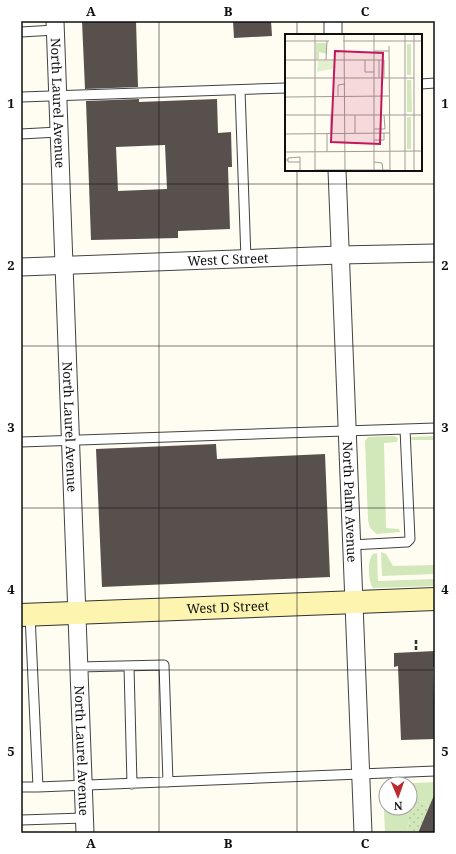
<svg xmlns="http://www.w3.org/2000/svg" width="456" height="854" font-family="'Noto Serif',serif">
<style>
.grass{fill:#d2e8bb}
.garden{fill:url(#garden-dots)}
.building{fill:#57504c;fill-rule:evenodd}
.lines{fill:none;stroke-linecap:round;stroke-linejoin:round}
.service-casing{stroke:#424242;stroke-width:11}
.minor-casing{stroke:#424242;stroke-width:19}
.secondary-casing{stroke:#313131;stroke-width:24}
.path{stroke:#313131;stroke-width:2.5;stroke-dasharray:4 2;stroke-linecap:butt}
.service{stroke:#fff;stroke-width:9}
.minor{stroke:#fff;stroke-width:17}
.secondary{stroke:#fcf4af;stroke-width:22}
.grid{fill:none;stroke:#0f0f0f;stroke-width:1;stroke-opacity:0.55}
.labels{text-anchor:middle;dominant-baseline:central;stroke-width:4;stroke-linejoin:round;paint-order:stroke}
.street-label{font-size:13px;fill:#0f0f0f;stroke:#fff}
.inset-road{fill:none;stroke:#9f9d97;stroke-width:1}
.view{fill:#c2185b;fill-opacity:0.15;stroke:#c2185b;stroke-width:2}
.inset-edge{fill:none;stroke:#0f0f0f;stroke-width:2}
.neatline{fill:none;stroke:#0f0f0f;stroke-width:1.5}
.grid-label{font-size:13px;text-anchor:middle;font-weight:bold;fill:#0f0f0f}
</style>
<defs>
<pattern id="garden-dots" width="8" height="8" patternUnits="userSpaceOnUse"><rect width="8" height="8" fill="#d2e8bb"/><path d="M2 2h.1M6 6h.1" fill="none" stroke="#b3c6a0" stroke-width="1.8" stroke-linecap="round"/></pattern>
</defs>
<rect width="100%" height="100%" fill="#fffcf1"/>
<path class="grass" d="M394,436L398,438L397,442L384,443L386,528L399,529L400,532L377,534L370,528L368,520L365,441L368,437Z
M435,436V440H412L411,439L412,437Z
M381,552L386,554L393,566L435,565V574L382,576Z
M377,553L378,581L435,579V586L373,588C368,581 367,560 373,554Z
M435,782V803L429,807L424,801L416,802L410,806V784H395Z
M386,786V808H409V821L406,833H385L383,787Z"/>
<path class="garden" d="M424,801L429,807L418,833H406L409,821V808L416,802Z"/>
<path class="building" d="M82,21H136L138,87L85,89Z
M233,21H271L272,36L234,38Z
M139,99V102L217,99L218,133L231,132L232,167H228L230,229L178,231V238L91,240L86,101ZM165,145L167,189L118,191L116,147Z
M216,444L217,459L325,454L330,577L102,587L96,449Z
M435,651V667H433L435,739L401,740L398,666L394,667V653Z
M435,793V833H418Z"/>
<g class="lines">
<g class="service-casing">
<path id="service" d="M21,32L55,30
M421,84L435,83
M240,90L246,259
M21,97L286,88
M21,134L58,132
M21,442L435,428
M351,545L407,542L410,539L405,429
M129,666L132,784
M78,667L164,665L168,782
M21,787H38L30,615
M38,787L435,771
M21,820L84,818"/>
</g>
<g class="minor-casing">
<g id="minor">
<path id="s1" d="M55,21L85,833"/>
<path d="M333,21V35"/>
<path id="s2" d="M337,170L363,833"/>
<path id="s3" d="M21,267L340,255L435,253"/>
</g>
</g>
<g class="secondary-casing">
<g id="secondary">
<path id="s4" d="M21,615L435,599"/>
</g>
</g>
<path class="path" d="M416,640V652"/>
<use href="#service" class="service"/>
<use href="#minor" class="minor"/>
<use href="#secondary" class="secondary"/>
</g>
<path class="grid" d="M159,21V833M297,21V35M297,170V833M21,184H435M21,346H435M21,508H435M21,670H435"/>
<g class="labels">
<g class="street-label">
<text stroke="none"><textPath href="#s1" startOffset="82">North Laurel Avenue</textPath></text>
<text stroke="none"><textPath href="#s3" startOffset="207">West C Street</textPath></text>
<text stroke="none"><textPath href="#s1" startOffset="406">North Laurel Avenue</textPath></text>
<text stroke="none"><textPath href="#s2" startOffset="332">North Palm Avenue</textPath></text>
<text stroke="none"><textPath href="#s4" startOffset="207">West D Street</textPath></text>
<text stroke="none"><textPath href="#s1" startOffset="730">North Laurel Avenue</textPath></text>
</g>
</g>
<g transform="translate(285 34)">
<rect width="137" height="137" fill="#fffcf1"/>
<path d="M122,10H126V41H122ZM122,46H126L127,78H122ZM122,83H126V115H122Z" fill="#d2e8bb"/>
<path d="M31,9H41L42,20L34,18V25H31Z" fill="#d2e8bb"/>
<path d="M33,27H49L51,34L32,38Z" fill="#e3f0cd"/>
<path class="inset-road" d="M30,0V137M59,0L60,137M89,0V137M120,0V137M129,0V137M0,7H44M58,7H137M104,12L105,137M89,17H104M137,18V38M0,26H94M41,26L42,7M80,26V38H89M0,44H129M94,44V26H99V44M53,62V51L60,50M0,63L104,62M0,63V118M0,81H137M70,81V99M89,95H100L99,81M46,99V81M0,100L105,99M89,106H99V99M0,118L137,117M42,118V99M0,126H3V124L15,123V137M3,126V128H15M89,128L97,129L98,136M30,136H105"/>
<path class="view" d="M50,17L98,19L95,110L46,108Z"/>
<rect width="137" height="137" class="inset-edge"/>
</g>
<rect width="456" height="854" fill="none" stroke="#ffffff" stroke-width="44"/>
<g transform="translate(398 796) rotate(178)"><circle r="19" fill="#ffffff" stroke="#9f9f9f"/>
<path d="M0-3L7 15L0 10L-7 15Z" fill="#bb2b30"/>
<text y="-6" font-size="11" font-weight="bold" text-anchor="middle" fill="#0f0f0f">N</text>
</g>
<rect x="22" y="22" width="412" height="810" class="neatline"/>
<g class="grid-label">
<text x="91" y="16">A</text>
<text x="228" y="16">B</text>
<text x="365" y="16">C</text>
<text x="11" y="108">1</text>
<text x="445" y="108">1</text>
<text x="11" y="270">2</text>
<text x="445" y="270">2</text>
<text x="11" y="432">3</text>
<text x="445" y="432">3</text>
<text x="11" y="594">4</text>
<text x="445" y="594">4</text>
<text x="11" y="756">5</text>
<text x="445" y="756">5</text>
<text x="91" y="848">A</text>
<text x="228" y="848">B</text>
<text x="365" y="848">C</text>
</g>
</svg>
